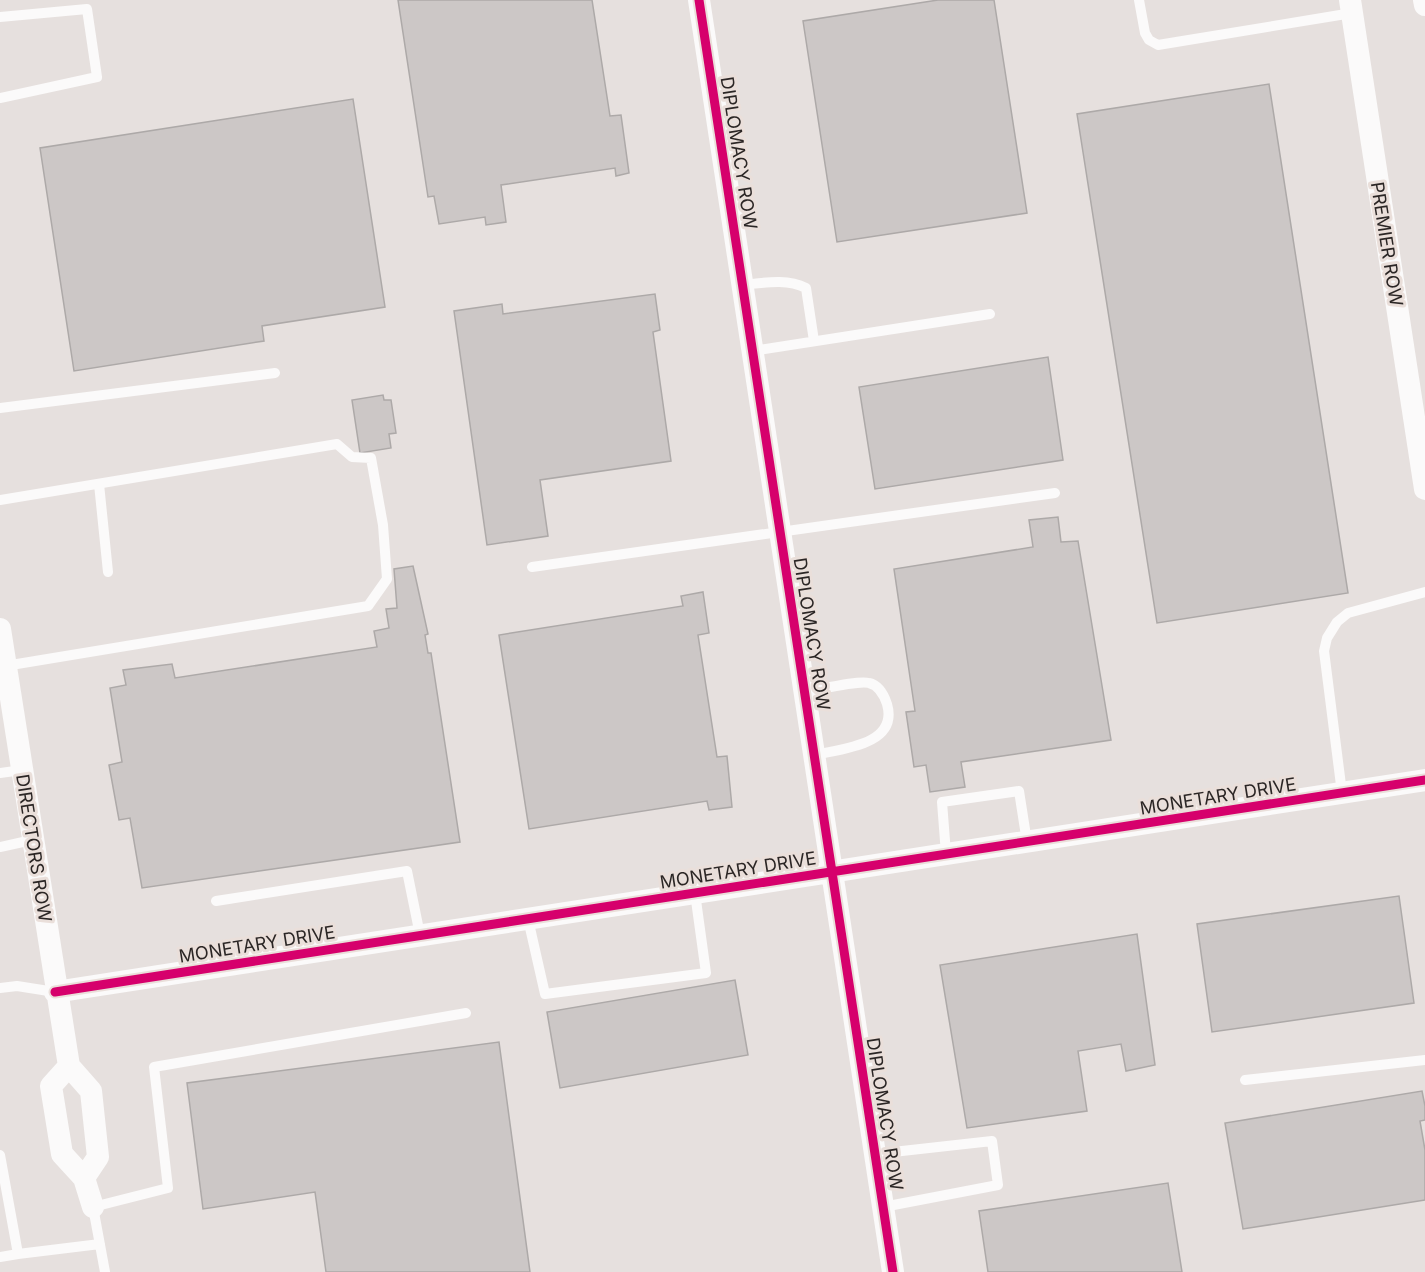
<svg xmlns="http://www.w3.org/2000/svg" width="1425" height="1272" font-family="Inter,sans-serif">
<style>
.building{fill:#ccc7c6;stroke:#ada9a8;stroke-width:1.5}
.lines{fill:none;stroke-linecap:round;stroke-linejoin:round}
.service{stroke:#fbfafa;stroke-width:10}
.minor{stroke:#fbfafa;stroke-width:22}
.cycleway-casing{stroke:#eadfda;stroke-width:13}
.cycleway{stroke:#d6006c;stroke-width:9}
.labels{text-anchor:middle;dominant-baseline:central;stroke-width:6;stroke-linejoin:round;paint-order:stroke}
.street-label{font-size:18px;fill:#2b2625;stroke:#eadfda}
</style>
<rect width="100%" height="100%" fill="#e6e0de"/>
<path class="building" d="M398,0H592L610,116L621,115L629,173L616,176L615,168L501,185L506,222L486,225L485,217L439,224L434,196L428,197Z
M938,0H994L1027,213L837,242L803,21Z
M1269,84L1348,593L1157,623L1077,114Z
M353,99L385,307L262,326L264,341L74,371L40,148Z
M655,294L660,330L653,332L671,461L540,480L548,536L487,545L454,311L502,304L503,314Z
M1048,357L1063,460L875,489L859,387Z
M383,395L384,400H391L396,433L389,434L391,448L360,453L352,400Z
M1058,517L1061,542L1078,541L1111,740L961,762L965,787L930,792L926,765L914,767L906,712L915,711L894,569L1033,547L1029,520Z
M413,566L428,634L425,635L428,653H431L460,842L142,888L130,818L119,820L109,765L122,762L110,688L126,685L123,670L172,664L175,678L377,647L374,631L389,628L386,609L397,608L394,569Z
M703,592L709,633L698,635L717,757L727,756L732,807L709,810L707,801L529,829L499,635L683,606L681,596Z
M1399,896L1414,1003L1212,1032L1197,924Z
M1137,934L1155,1065L1126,1071L1121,1044L1078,1051L1087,1111L967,1128L940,965Z
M735,980L748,1055L560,1088L547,1012Z
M499,1042L530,1272H326L315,1192L203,1209L187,1083Z
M1422,1091L1425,1106V1120L1420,1121L1425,1150V1200L1243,1229L1225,1123Z
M1168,1183L1182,1272H988L979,1211Z"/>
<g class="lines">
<path class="service" d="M1139,0L1145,33L1149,40L1158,45L1352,13
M0,17L87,9L97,77L0,98
M742,285C763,283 786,278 806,288L814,341
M752,351L990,314
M0,408L275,373
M99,484L108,572
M0,500L337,444L352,457L371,458L383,525L387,579L368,606L5,666
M532,567L1055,493
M805,692C819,690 858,680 869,683C878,685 884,695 887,704C899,745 841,749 814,755
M0,773L22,770
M1342,793L1324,651L1327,638L1337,622L1348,613L1425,592
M0,847L32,840
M946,854L942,802L1019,791L1027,842
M216,901L407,871L420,935
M528,919L545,994L706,973L695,893
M0,988L17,986L55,992
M1245,1080L1425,1060
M875,1154L992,1141L998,1185L883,1207
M0,1155L18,1254L100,1244
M0,1257L18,1254
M105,1272L93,1207L168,1188L154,1067L466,1013"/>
<path class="minor" d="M699,0L893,1272
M1350,0L1425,489
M1424,0L1425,5
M0,629L69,1066L91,1091L98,1157L84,1178
M55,992L1425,780
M69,1066L51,1086L62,1154L84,1178L93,1207"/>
<g class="cycleway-casing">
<path id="cycleway" d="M699,0L893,1272
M55,992L1425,780"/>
</g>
<use href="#cycleway" class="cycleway"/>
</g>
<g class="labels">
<g class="street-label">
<text transform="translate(739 153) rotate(81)">DIPLOMACY ROW</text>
<text transform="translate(1387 244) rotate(81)">PREMIER ROW</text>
<text transform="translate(812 634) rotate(81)">DIPLOMACY ROW</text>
<text transform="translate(1218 796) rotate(-9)">MONETARY DRIVE</text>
<text transform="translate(34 848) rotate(81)">DIRECTORS ROW</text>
<text transform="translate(738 870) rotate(-9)">MONETARY DRIVE</text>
<text transform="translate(257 944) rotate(-9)">MONETARY DRIVE</text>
<text transform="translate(885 1114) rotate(81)">DIPLOMACY ROW</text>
</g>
</g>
</svg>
